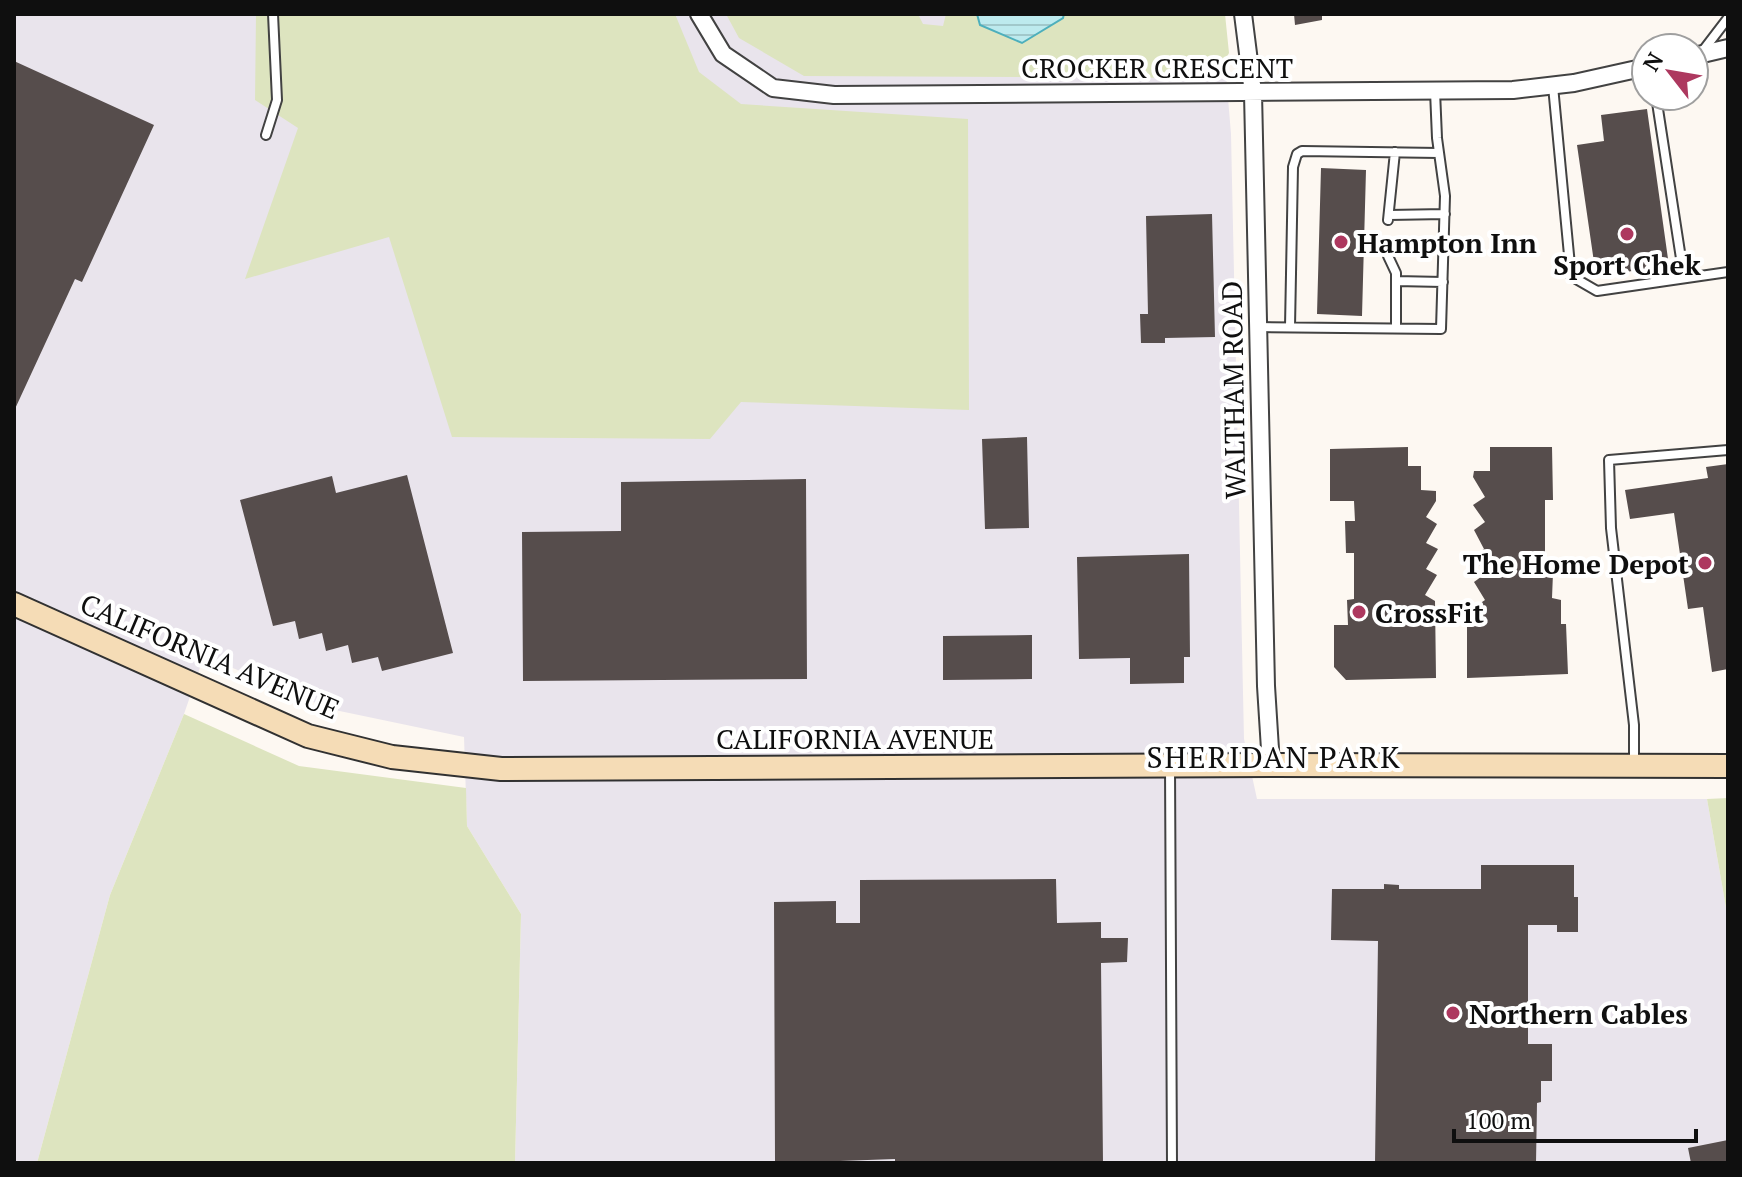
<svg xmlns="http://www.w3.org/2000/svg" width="1742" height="1177" font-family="'PT Serif',serif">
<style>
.industrial{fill:#e9e4ec}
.green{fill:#dde4bf}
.water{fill:url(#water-rules);stroke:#4dafbc;stroke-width:2}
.building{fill:#564d4c}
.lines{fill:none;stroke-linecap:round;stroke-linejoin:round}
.lane-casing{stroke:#424242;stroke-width:12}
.street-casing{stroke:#424242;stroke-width:20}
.secondary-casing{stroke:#313131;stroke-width:26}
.lane{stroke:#fff;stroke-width:8}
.street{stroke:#fff;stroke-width:16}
.secondary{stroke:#f5dcb6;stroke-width:22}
.poi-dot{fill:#ad385f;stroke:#fff;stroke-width:3}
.labels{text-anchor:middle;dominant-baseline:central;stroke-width:8;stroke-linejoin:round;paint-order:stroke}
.street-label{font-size:28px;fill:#0f0f0f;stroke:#fff}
.poi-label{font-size:28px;font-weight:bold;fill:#0f0f0f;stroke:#fff;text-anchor:start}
.neighbourhood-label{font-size:30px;letter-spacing:2px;fill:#0f0f0f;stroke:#fff}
</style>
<defs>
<pattern id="water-rules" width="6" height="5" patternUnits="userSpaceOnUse" patternTransform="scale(2)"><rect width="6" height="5" fill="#bdeaee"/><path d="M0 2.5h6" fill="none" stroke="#a1c8cb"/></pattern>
</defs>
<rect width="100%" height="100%" fill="#fdf8f2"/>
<path class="industrial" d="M14,14H1221L1231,134L1244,739L1257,799H1707L1728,919V1163H515L521,914L467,826L464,737L330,709L204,656L184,714L110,895L37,1163L14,1161Z"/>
<path class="green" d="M256,14H675L699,72L741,104L968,119L969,410L741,402L710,439L452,437L389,237L245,279L298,128L255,100Z
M726,14H918L923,24L943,26L946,14H977L980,25L1063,18L1064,14H1225L1229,53L1215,78L804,76L739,38Z
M184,714L299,766L466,788L467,826L521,914L515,1163H37L110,895Z
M1728,798V919L1707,799Z"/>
<path class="water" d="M977,14H1064L1063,18L1022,43L980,25Z"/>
<path class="building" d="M1294,14H1322V20L1295,25Z
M14,61L154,125L82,282L75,279L14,411Z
M1647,109L1669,266L1596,276L1577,145L1604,141L1601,115Z
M1321,168L1366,170L1362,316L1317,314Z
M1212,214L1215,337L1165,338V343H1141L1140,314H1148L1146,216Z
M1027,437L1029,528L985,529L982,439Z
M1408,447V466H1421V490L1436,491V501L1426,517L1437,524L1426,543L1438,549L1426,569L1437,575L1425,595L1435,601L1436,678L1346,680L1334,667V625H1348L1347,600L1354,599V553H1346L1345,521H1355L1354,501H1330V449Z
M1490,447H1552L1553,500H1545V572L1553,573L1552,598L1561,600V624H1566L1568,674L1467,678V612L1485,600L1474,582L1485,574L1474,556L1484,549L1474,530L1485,522L1473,505L1485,497L1473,477L1474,471H1490Z
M1728,464V669L1712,672L1703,607L1688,609L1674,513L1630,519L1625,490L1708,478L1706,467Z
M407,475L453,653L382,671L378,657L352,663L348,645L326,651L322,633L299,639L295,621L273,626L240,500L332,476L336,493Z
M806,479L807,679L523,681L522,532L621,531V482Z
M1189,554L1190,657H1184V683L1130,684V658L1079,659L1077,557Z
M1032,635V679L943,680V636Z
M1481,865H1574V897H1578V932H1557V925H1528V1044H1552V1081H1541V1102L1537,1103L1536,1163H1375L1378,941L1331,940L1332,889H1384V884L1399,885V889H1481Z
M1056,879L1057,923L1101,922V938H1128L1127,962L1101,963L1103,1163H895V1159L840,1161V1163L775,1161L774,902L836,901V923H860V880Z
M1728,1140V1163H1691L1688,1148Z"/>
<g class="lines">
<g class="lane-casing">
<path id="lane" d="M1702,52L1728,18
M1553,86L1571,276L1597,291L1728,272
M1656,96L1684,278
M266,135L277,100L273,14
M1389,215L1445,214
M1388,220L1395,152
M1388,256L1396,273V328
M1396,281L1443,282
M1258,327L1441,329L1445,196L1437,138L1435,91
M1290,327L1293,167L1297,154L1302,151L1439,153
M1634,766V725L1611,528L1609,460L1728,450
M1170,767L1172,1163"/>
</g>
<g class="street-casing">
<path id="street" d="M699,14L723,54L773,88L834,95L1513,90L1574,83L1646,67
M1243,14L1253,93L1266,686L1271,765
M1694,56L1728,48"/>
</g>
<g class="secondary-casing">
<path id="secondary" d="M14,604L308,736L392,757L501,769L1271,765L1728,766"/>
</g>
<use href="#lane" class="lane"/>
<use href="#street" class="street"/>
<use href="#secondary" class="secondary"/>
</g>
<g class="poi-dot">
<circle cx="1627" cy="234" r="8"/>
<circle cx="1341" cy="242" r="8"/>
<circle cx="1705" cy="563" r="8"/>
<circle cx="1359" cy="612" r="8"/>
<circle cx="1453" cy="1013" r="8"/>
</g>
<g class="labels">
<g class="street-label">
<text x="1157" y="67">CROCKER CRESCENT</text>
<text transform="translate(1233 390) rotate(-91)">WALTHAM ROAD</text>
<text transform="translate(210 656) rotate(23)">CALIFORNIA AVENUE</text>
<text x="855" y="738">CALIFORNIA AVENUE</text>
</g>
<g class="poi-label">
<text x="1357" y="242">Hampton Inn</text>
<text x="1627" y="264" text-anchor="middle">Sport Chek</text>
<text x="1689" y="563" text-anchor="end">The Home Depot</text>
<text x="1375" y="612">CrossFit</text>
<text x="1469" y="1013">Northern Cables</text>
</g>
<g class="neighbourhood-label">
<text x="1274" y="757">SHERIDAN PARK</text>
</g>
</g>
<rect width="1742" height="1177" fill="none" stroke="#0f0f0f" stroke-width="32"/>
<g transform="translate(1670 72) rotate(301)"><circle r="38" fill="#ffffff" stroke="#9f9f9f" stroke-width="2"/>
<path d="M0-6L14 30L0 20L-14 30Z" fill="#ad385f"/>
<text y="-12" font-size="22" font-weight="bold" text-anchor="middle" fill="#0f0f0f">N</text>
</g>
<path d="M1454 1129v12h242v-12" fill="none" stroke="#0f0f0f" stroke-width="4"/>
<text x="1466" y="1129" font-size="24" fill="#0f0f0f" stroke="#ffffff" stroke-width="6" paint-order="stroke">100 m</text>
</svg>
